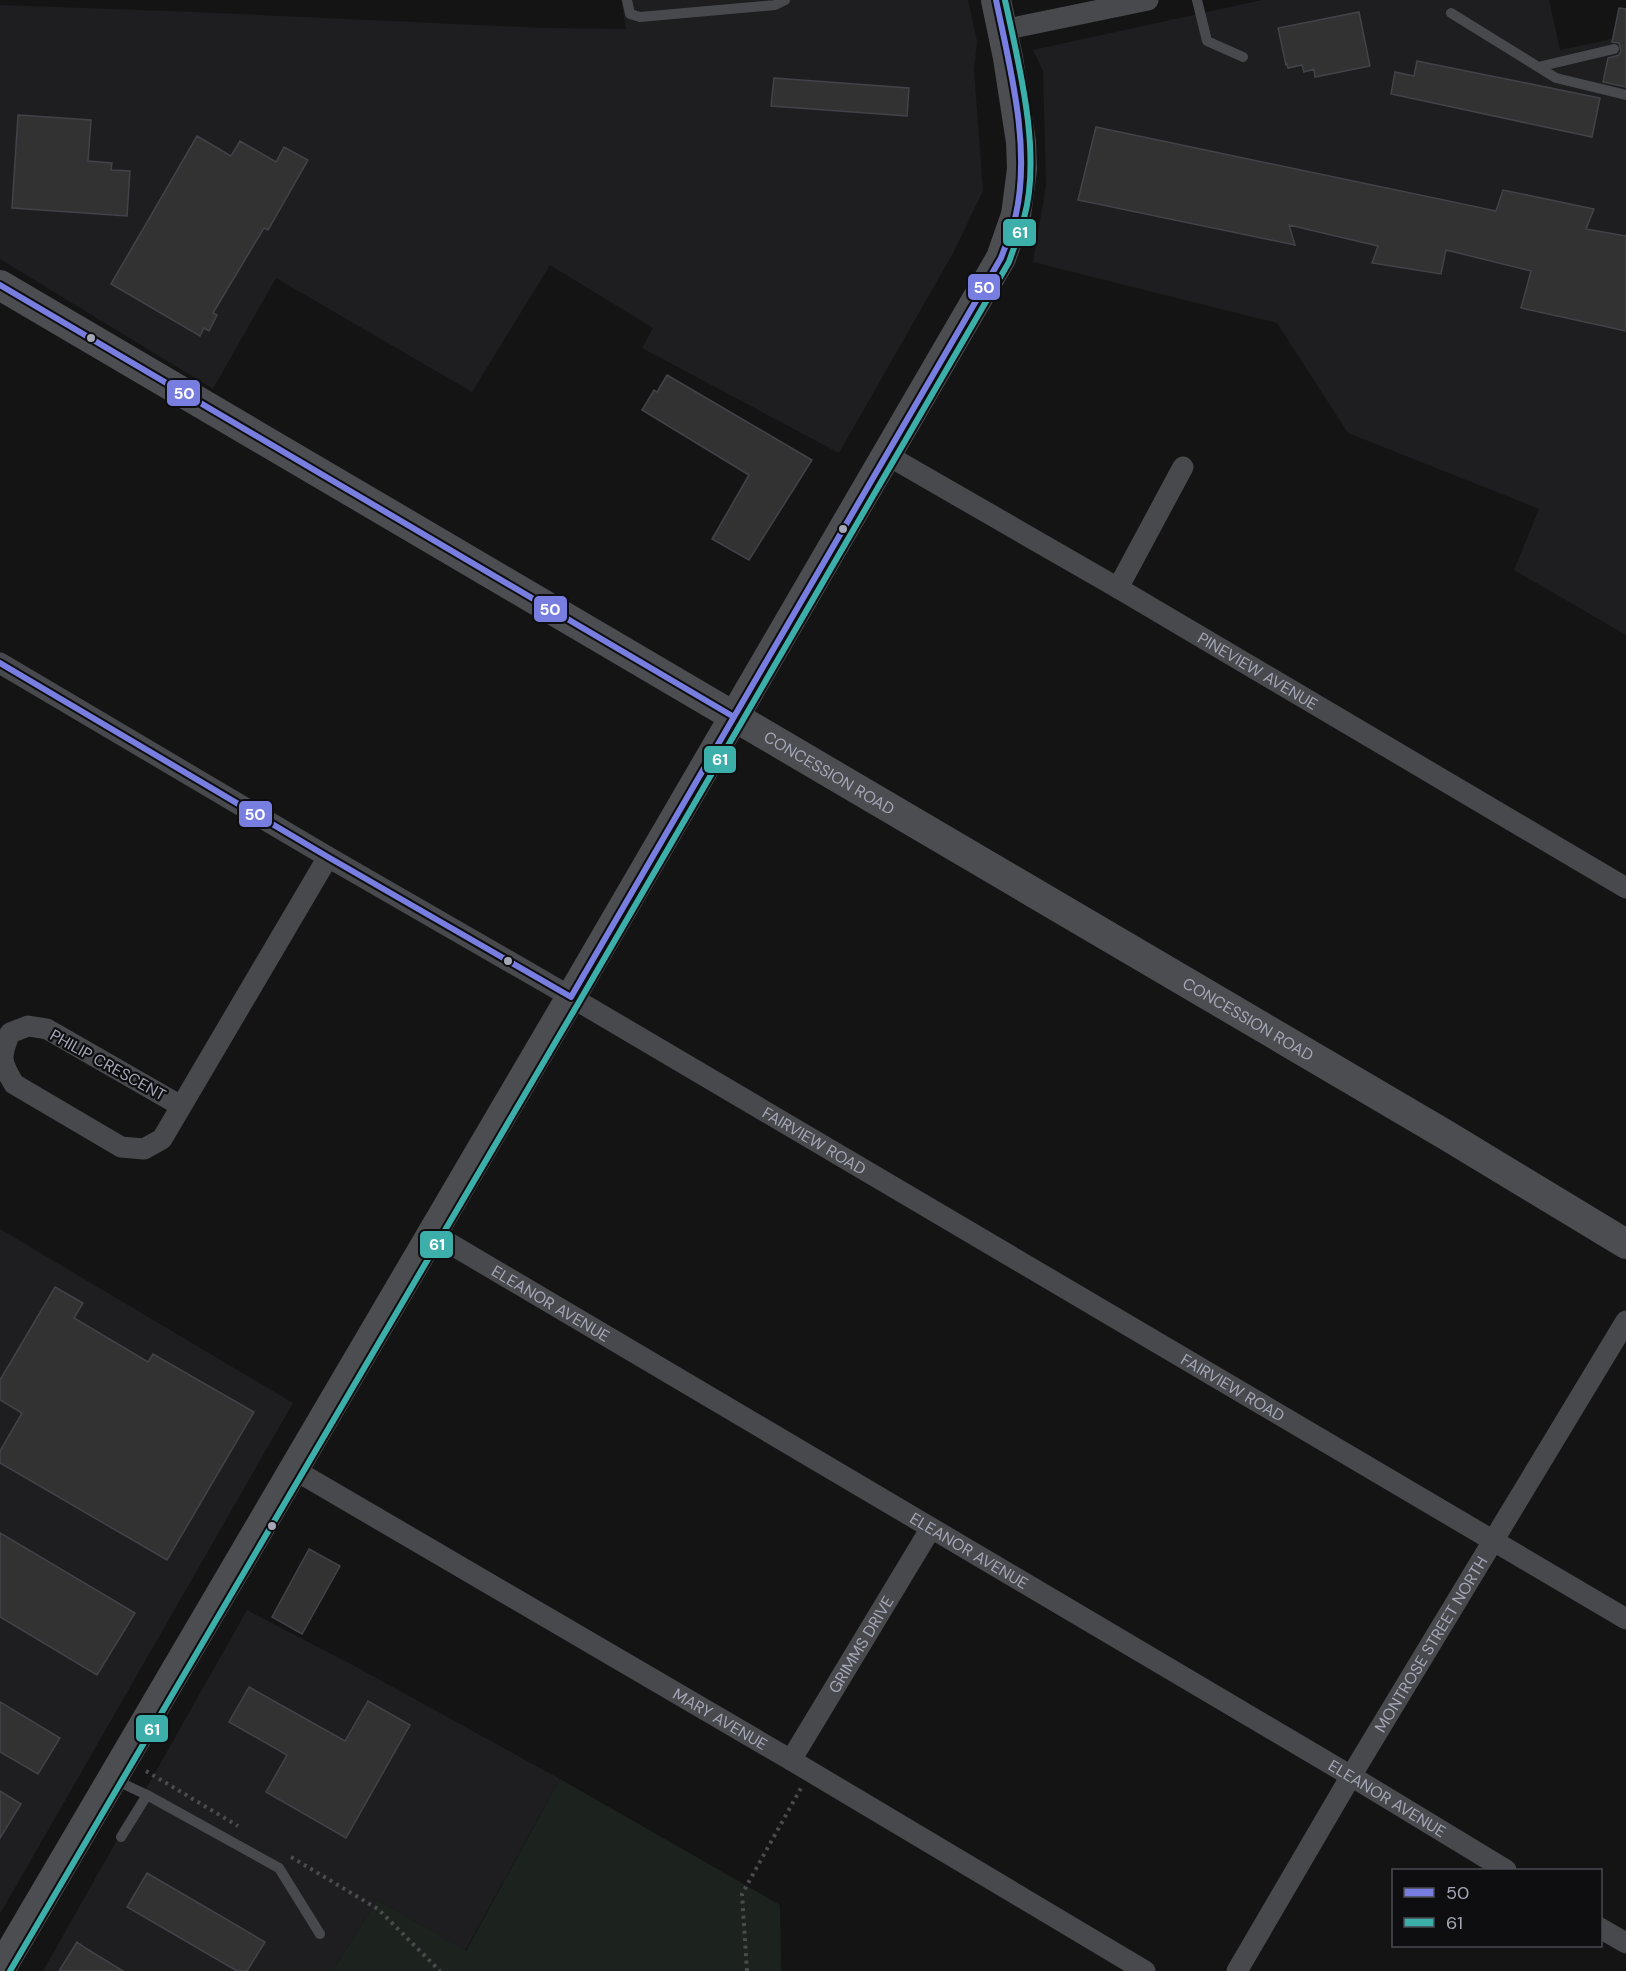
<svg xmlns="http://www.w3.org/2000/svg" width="1626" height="1971" font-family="'DM Sans',sans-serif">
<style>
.built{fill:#1e1e20}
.green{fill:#1c231e}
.building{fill:#323233;stroke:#424348;stroke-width:1.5}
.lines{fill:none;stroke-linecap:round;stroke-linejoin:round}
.path{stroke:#4a4a4f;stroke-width:4;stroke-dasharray:3 4.5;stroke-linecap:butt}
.lane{stroke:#48494d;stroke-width:10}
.street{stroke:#48494d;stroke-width:21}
.secondary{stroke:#4c4d51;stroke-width:30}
.bus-1-casing{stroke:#0e0e10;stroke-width:10}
.bus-2-casing{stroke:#0e0e10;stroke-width:10}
.bus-1{stroke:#787ee0;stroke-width:6}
.bus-2{stroke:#3cafab;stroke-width:6}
.bus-dot{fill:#a4a7b6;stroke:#0e0e10;stroke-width:2}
.labels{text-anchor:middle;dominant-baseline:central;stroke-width:4.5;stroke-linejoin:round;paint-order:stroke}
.street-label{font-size:16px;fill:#a4a7b6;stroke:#0e0e10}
.line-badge{stroke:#0e0e10;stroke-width:2}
.badge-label{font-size:16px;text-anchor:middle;font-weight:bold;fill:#fff}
</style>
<rect width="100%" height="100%" fill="#141414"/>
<path class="built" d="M621,0H968L977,41L974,70L983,191L953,253L839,453L642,348L653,328L550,265L472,392L276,278L213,389L0,259V5L171,11L544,28L626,29Z
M1262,0H1549L1560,50L1626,36V635L1514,570L1539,509L1348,433L1277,323L1033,262L1046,185L1043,71L1033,50Z
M0,1229L293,1403L0,1914Z
M247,1610L360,1669L560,1779L465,1951L377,1900L333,1971H43Z"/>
<path class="green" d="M560,1779L780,1905L781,1971H333L377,1900L466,1951Z"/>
<path class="building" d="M1619,8L1626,9V87L1603,82L1608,58L1619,55L1621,51L1619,43L1612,42Z
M1359,12L1370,66L1315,77L1314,69L1304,72L1302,65L1288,68L1287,64L1286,65L1278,28Z
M1417,61L1600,98L1592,137L1391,94L1395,72L1414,76Z
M774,78L909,88L907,116L771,106Z
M18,115L91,120L88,161L112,163L111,170L130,171L127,216L12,208Z
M1096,127L1496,211L1503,190L1594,209L1586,229L1626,236V331L1521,308L1531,271L1446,250L1441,274L1372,263L1378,246L1289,225L1295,245L1078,200Z
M197,136L231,156L240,141L276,162L284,147L308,160L268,230L264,228L213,313L217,315L209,331L204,328L200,336L111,284Z
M667,375L812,460L749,560L712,539L749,475L642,410L654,390L657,392Z
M55,1287L83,1303L74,1318L148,1362L153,1354L254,1412L167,1560L0,1463V1451L22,1413L0,1400V1380Z
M0,1533L135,1613L97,1675L0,1617Z
M309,1549L340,1566L302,1634L272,1617Z
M249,1687L345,1741L368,1701L410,1725L346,1838L266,1792L287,1755L229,1722Z
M0,1702L60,1738L38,1774L0,1752Z
M0,1791L21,1804L0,1838Z
M147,1873L265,1942L247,1971H237L127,1907Z
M77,1942L87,1949L123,1971H59Z"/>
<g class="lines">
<path class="path" d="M146,1771L238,1826
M291,1857L378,1909L440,1971
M747,1971L742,1894L801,1788"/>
<path class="lane" d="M627,0L630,14L640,17L775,5L785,0
M1197,0L1207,41L1243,57
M1451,13L1556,78L1626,95
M1538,67L1614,49
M115,1780L147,1795L279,1868L320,1934
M121,1837L147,1795"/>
<g class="street">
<path d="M1003,30L1148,0"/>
<path id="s1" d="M887,455L1118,588L1626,888"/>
<path d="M1118,588L1183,467"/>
<path id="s2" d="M0,663L328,857L571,997L1626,1619"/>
<path d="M181,1106L47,1029L28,1026L10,1033C0,1057 0,1061 14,1084L121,1147L144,1149L162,1139L328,857"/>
<path id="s3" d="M432,1233L1351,1776L1506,1870"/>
<path id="s4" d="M293,1469L791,1760L1145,1971"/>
<path id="s5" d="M791,1760L931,1528"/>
<path d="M1600,1928L1626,1943"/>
<path id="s6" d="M1237,1971L1351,1776L1626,1321"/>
</g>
<g class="secondary">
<path id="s7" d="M0,285L1446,1135L1626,1244"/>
<path d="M0,1970L571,997L1001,258L1016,215L1022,169L1021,142L1008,58L996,0"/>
</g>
<g class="bus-1-casing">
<path id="bus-1" d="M0,285L734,717
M0,663L328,857L571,997L1001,258C1006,244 1013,229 1016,214C1031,146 1010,68 996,0"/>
</g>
<g class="bus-2-casing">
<path id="bus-2" d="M10,1971L579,1002L1009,262C1014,247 1020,233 1024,218C1042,154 1019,65 1005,0"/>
</g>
<use href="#bus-1" class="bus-1"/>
<use href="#bus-2" class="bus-2"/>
</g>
<g class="bus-dot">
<circle cx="91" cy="338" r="5"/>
<circle cx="843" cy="529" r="5"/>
<circle cx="508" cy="961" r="5"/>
<circle cx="272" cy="1526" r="5"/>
</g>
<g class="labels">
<g class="street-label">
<text stroke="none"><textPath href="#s1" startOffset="429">PINEVIEW AVENUE</textPath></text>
<text stroke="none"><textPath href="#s7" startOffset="962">CONCESSION ROAD</textPath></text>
<text stroke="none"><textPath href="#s7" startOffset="1448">CONCESSION ROAD</textPath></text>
<text transform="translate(108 1065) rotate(29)">PHILIP CRESCENT</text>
<text stroke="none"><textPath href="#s2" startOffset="944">FAIRVIEW ROAD</textPath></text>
<text stroke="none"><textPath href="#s3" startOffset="138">ELEANOR AVENUE</textPath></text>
<text stroke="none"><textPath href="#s2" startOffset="1430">FAIRVIEW ROAD</textPath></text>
<text stroke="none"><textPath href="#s3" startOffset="624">ELEANOR AVENUE</textPath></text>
<text stroke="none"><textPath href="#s5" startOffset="135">GRIMMS DRIVE</textPath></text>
<text stroke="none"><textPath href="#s6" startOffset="380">MONTROSE STREET NORTH</textPath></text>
<text stroke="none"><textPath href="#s4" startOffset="495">MARY AVENUE</textPath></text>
<text stroke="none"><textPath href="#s3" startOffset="1110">ELEANOR AVENUE</textPath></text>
</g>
</g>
<g class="line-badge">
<rect x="1002" y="218" width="35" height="29" rx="6" fill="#3cafab"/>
<rect x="967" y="273" width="34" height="28" rx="6" fill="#787ee0"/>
<rect x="166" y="379" width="35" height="28" rx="6" fill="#787ee0"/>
<rect x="533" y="595" width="35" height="28" rx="6" fill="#787ee0"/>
<rect x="703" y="745" width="34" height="29" rx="6" fill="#3cafab"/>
<rect x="238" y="800" width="35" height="28" rx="6" fill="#787ee0"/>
<rect x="419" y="1230" width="35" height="29" rx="6" fill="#3cafab"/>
<rect x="135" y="1714" width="34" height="29" rx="6" fill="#3cafab"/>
</g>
<g class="badge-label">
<text x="1020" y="238">61</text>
<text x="984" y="293">50</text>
<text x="184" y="399">50</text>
<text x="550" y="615">50</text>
<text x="720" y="765">61</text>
<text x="255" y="820">50</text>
<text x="437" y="1250">61</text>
<text x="152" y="1735">61</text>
</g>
<rect x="1392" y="1869" width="210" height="78" fill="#0e0e10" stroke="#4a4b52" stroke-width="1.5"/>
<rect x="1404" y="1888" width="30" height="9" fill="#787ee0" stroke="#4a4b52" stroke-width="1.5"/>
<text x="1446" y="1899" font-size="18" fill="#a4a7b6">50</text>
<rect x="1404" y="1918" width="30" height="9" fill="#3cafab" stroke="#4a4b52" stroke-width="1.5"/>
<text x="1446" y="1929" font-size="18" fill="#a4a7b6">61</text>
</svg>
